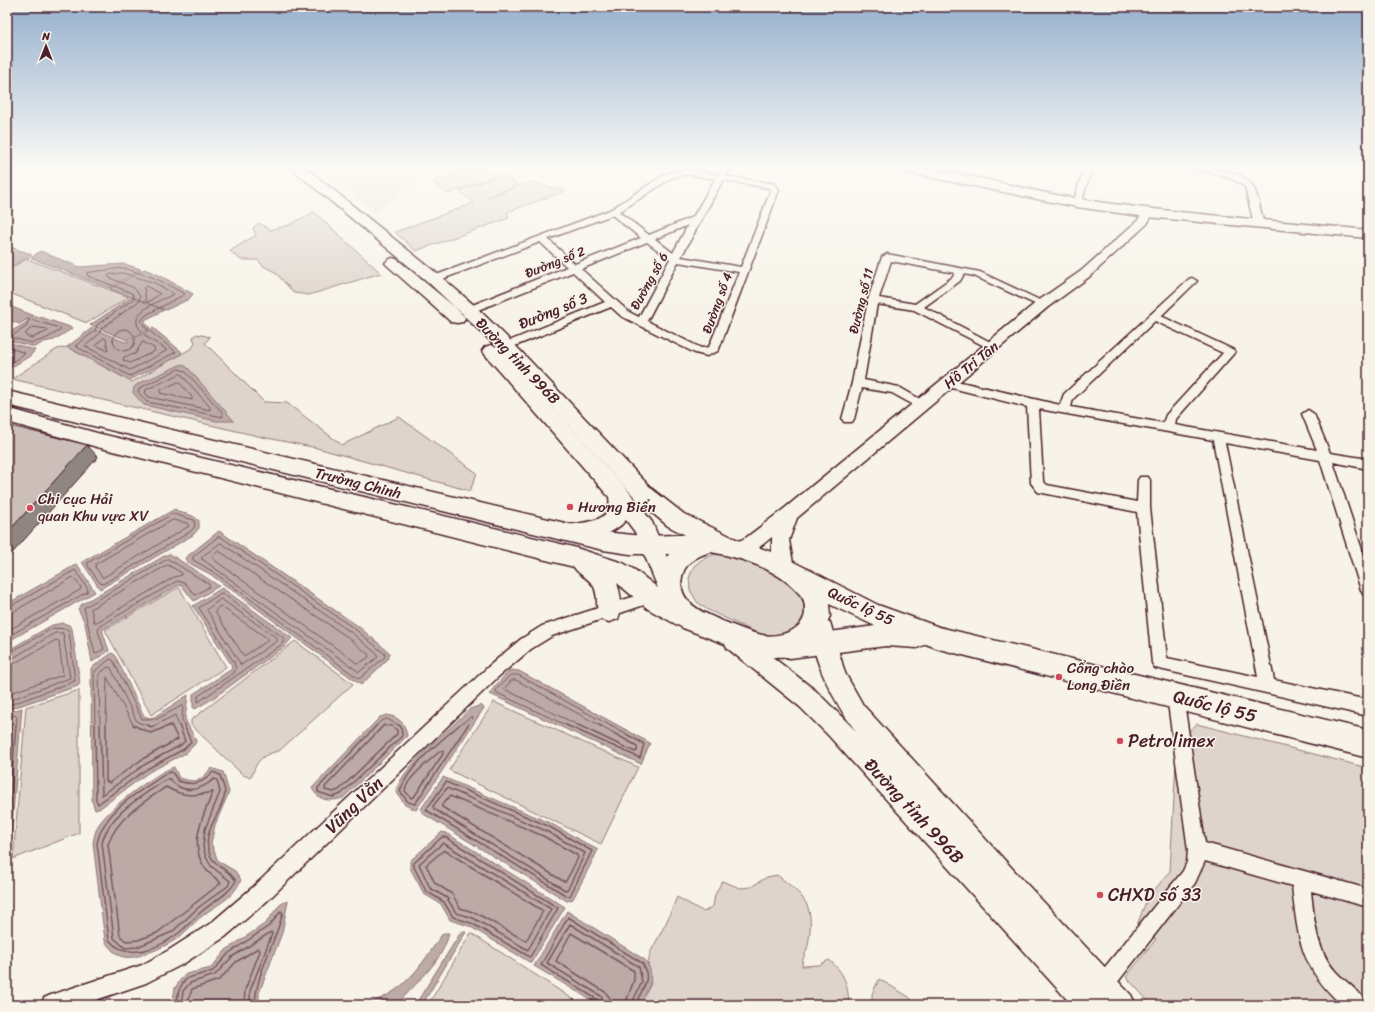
<svg xmlns="http://www.w3.org/2000/svg" width="1375" height="1012" font-family="Sriracha,sans-serif">
<style>
.built{fill:#eae3da}
.green{fill:#ded4cc;stroke:#947a7c}
.water{fill:#bcaaa7;stroke:#8e7275}
.lines{fill:none;stroke-linecap:round;stroke-linejoin:round}
.shore-far1{stroke:#78575d;stroke-width:1}
.shore{stroke:#78575d;stroke-width:1.5}
.stream{stroke:#8e7275;stroke-width:5.5}
.minor-casing{stroke:#4a1f2b;stroke-width:3}
.tertiary-casing{stroke:#4a1f2b;stroke-width:3}
.secondary-casing{stroke:#4a1f2b;stroke-width:3}
.primary-casing{stroke:#4a1f2b;stroke-width:3}
.trunk-casing{stroke:#4a1f2b;stroke-width:3}
.minor{fill:#f7f3e8;fill-rule:evenodd}
.tertiary{fill:#f7f3e8;fill-rule:evenodd}
.secondary{fill:#f7f3e8;fill-rule:evenodd}
.primary{fill:#f7f3e8;fill-rule:evenodd}
.trunk{fill:#f7f3e8;fill-rule:evenodd}
.shaded-wall{fill:#8f8682;stroke:#4a1f2b}
.building{fill:#ccbfb9;stroke:#4a1f2b}
.poi-dot{fill:#d1495b;stroke:#f7f3e8;stroke-width:1.5}
.labels{text-anchor:middle;dominant-baseline:central;stroke-width:3;stroke-linejoin:round;paint-order:stroke}
.far-street-label{font-size:13px;fill:#4a1f2b;stroke:#f7f3e8}
.street-label{font-size:15px;fill:#4a1f2b;stroke:#f7f3e8}
.poi-label{font-size:15px;fill:#4a1f2b;stroke:#f7f3e8;text-anchor:start}
.near-street-label{font-size:18px;fill:#4a1f2b;stroke:#f7f3e8}
.near-poi-label{font-size:18px;fill:#4a1f2b;stroke:#f7f3e8;text-anchor:start}
</style>
<rect width="100%" height="100%" fill="#f7f3e8"/>
<filter id="ink" filterUnits="userSpaceOnUse"><feTurbulence type="fractalNoise" baseFrequency=".025" numOctaves="2"/><feDisplacementMap in="SourceGraphic" scale="8" xChannelSelector="R" yChannelSelector="G"/><feConvolveMatrix kernelMatrix="1 2 1 2 8 2 1 2 1" color-interpolation-filters="sRGB"/></filter>
<g filter="url(#ink)">
<path class="built" d="M317,168H433L376,213Z
M560,168H602L596,175Z"/>
<path class="green" d="M472,168H481L493,177L448,194L433,182Z
M503,174L518,185L488,197L530,182L565,191L507,212L509,218L416,251L395,232L474,203L459,191Z
M314,212L381,273L309,295L294,293L275,272L263,266L258,260H241L230,251L256,235L253,228L259,223L270,230L289,225Z
M27,259L129,297L87,323L7,292V270Z
M197,334L210,337L205,343L264,402L287,403L342,445L399,417L477,473L470,491L317,448L262,437L12,379L57,349L67,347L132,382L192,348L195,343L193,337Z
M715,554H721L741,557L793,584L802,595L804,605V615L796,628L790,633L773,637L757,633L708,610L697,602L690,590L689,578L694,566L701,560Z
M179,587L226,667L151,715L105,630Z
M295,641L353,684L279,751C263,754 257,760 252,775L249,777L243,775L191,725V720Z
M79,690V833L13,859L26,707Z
M494,702L638,767L601,844L449,770Z
M1197,724L1368,768V1005H1152L1126,977L1156,939L1137,925L1147,899L1170,871L1177,742Z
M777,875C807,898 815,906 808,945C807,952 802,958 802,966L819,965L829,960C845,973 848,985 849,1005H639L651,984L648,965L650,953L666,923L677,897L704,912L713,906L715,895L722,881L740,888L751,887L767,877Z
M471,933L582,1005H428Z
M879,979L909,997L916,1005H872V994Z"/>
<path class="water" d="M7,246L31,254V256L7,269Z
M40,251L79,267L124,264L141,269L109,288L31,258Z
M144,269L159,275L193,294L189,299L166,310L110,289Z
M132,297L164,310L145,320V322L150,328L149,329L127,340L90,325Z
M7,305L32,315L34,316L19,324L7,319Z
M37,316L73,328L54,340L44,342L35,347L7,340V334Z
M92,328L125,342L132,340L153,328L182,352L179,356L129,380L67,347Z
M7,342L35,350L30,356L7,370Z
M182,364L188,368L234,421H216L144,405L133,393L134,387L138,384Z
M175,509C182,515 193,513 199,521V528L193,535L100,589L82,562Z
M219,531L358,626L390,653L388,659L361,685L210,574L187,562L185,558Z
M170,554L219,586L194,601L182,586L179,585L102,630L109,651L92,662L85,623L78,609L82,604L166,555Z
M77,564L95,592L7,642V604Z
M222,588L292,638L284,647L212,699L195,709L193,707V694L232,669L231,664L193,606Z
M63,623L69,625L72,629L80,683L78,686L7,710V651L52,625Z
M112,653L115,655L144,716L150,718L154,717L188,695L185,719L196,741L195,744L186,753L149,772L99,809L95,810L92,801L91,668Z
M510,670L519,671L650,743L641,764L490,694L495,686Z
M481,705L484,708L416,810L405,805L396,791C401,768 452,727 470,709Z
M22,708L9,861L7,864V713Z
M387,715C400,717 405,724 407,736L343,798C330,802 318,801 312,788L380,717Z
M174,767L179,778C197,783 200,782 211,768L223,772L229,792L215,825L211,843L218,861L235,871L241,880C232,899 221,902 206,913C196,920 188,930 178,938C167,946 137,960 124,957C116,955 109,948 105,941L93,843C94,838 95,832 97,828C104,811 157,772 174,767Z
M443,777L550,823L598,850L573,899L567,901L422,813L421,809Z
M442,832L446,833L565,907L531,963L469,926L450,920L441,904L424,894L410,868V861Z
M288,901L282,933L259,993V1005H172L175,988L181,979L186,974L211,968L226,950L266,923L277,908L282,903Z
M567,911L645,960C657,976 648,990 639,1005H596V1003L534,966Z
M461,932H466L422,1005H415Z
M443,933H449C443,962 415,983 397,1005H364C406,992 419,968 443,933Z"/>
<g class="lines">
<path class="shore-far1" d="M124,268L157,279L185,294L146,315L141,321L146,328L176,352L130,376L75,346L95,331L97,325L135,298L132,293L88,276L87,273Z
M123,273L155,283L174,294C160,301 122,313 143,333C149,340 158,344 166,349V351L130,370L85,346L98,335L102,328L139,301L140,296L134,288L108,277L109,275Z
M146,286L160,294L148,302L146,301L144,288Z
M29,319L60,328L61,330L45,339L32,343L13,338V335L26,327Z
M33,327L47,329L48,331L32,338L26,336V333Z
M113 340a11 11 0 1 1 22 0a11 11 0 1 1-22 0Z
M104,338L106,339L108,351L96,345Z
M143,342L154,348L155,351L130,363L123,360L124,357L135,354Z
M7,347L25,353L7,366
M179,369L185,371L222,412L223,417L147,402L138,392L140,388Z
M181,374L210,407V410L149,397L145,393L146,390Z
M179,382L192,397V400L160,393L161,390Z
M173,514L194,520L195,526L190,532L103,584L100,583L88,566V563Z
M173,520L187,523L189,526L104,577H102L95,567L96,564Z
M218,537H221L355,629L385,654V657L359,679L212,571L193,560V557Z
M221,543L352,633L377,654L378,657L359,672L202,559V557Z
M219,551L349,638L368,654L369,657L358,664L213,559V556Z
M168,559L209,584V587L195,595L185,583L177,581L100,626L98,631L104,649L95,654L84,608Z
M168,565L182,573V575L174,577L97,622H94L91,609Z
M222,593L285,639L281,645L198,702V696L234,673L236,669L234,662L199,608Z
M221,599L277,638V641L241,665L207,610Z
M220,606L267,638V641L244,656L215,612Z
M7,608L75,570L88,589L87,592L7,637
M7,613L13,612L73,577L81,587L80,590L7,631
M7,654L53,628L67,629L69,631L75,681L7,706
M7,659L13,658L55,633H63L70,678L7,701
M7,665L15,663L56,640L59,641L63,675L7,694
M7,717L15,715L17,717L16,726
M7,722L11,723V726
M95,726L94,672L110,659L113,660L142,719H157L183,705L182,720L185,726
M100,726L99,674L108,667L111,668L137,722L150,726
M106,726L107,677L134,726
M154,726L175,715L179,726
M168,726H172
M376,726L381,721L387,719L400,726
M383,726H392
M458,726L472,716L473,718L467,726
M568,726L497,693L496,690L510,675H518L611,726
M580,726L504,689L512,680H516L601,726"/>
<path class="shore" d="M95,725L96,800L98,804L147,769L184,749L191,742L184,725
M100,725L102,795L144,765L181,745L185,741L179,725
M106,725V781L109,783L141,760L178,739L171,725
M133,725L151,733L171,725
M147,725L152,727L155,725
M377,725L318,788V792L333,797L341,794L402,736L401,727L399,725
M384,725L325,787V790L333,792L339,790L397,734V730L390,725
M459,725C438,744 410,764 400,791L408,802L415,804L468,725
M566,725L640,758L644,744L610,725
M578,725L635,752L637,751V746L599,725
M440,751H443V754L414,797L411,798L405,791C406,778 431,760 440,751Z
M172,772L178,781C194,786 202,784 213,772L220,775C221,780 225,788 225,793C222,814 200,832 210,855C216,868 230,870 236,881C228,895 214,901 202,911C194,918 188,926 180,932C160,948 128,962 109,940L97,843C104,809 141,791 167,773Z
M7,777L11,725
M167,779H170C182,795 200,791 214,779L217,780L220,792L205,829L203,847L206,857L211,866L230,881L228,886L199,907L172,932L137,947L125,948L114,938L102,843C108,814 144,795 167,779Z
M446,782L548,826L592,851L570,896H567L426,810Z
M166,787C183,797 194,796 213,792C203,816 188,844 205,868C209,874 216,878 221,883L157,933L138,940L126,941L120,936L108,844C118,817 143,802 166,787Z
M447,788L546,831L585,853L568,889L565,890L434,809L433,806Z
M450,796L543,836L577,855L578,858L566,881H563L442,807V804Z
M442,837H445L558,908L530,957L471,923L453,917L444,902L426,891L414,867V863Z
M7,840L16,725
M443,843L551,909L528,950L473,918L456,913L447,898L430,888L419,864Z
M444,850L543,911L526,941L476,913L460,908L452,894L435,883L426,865Z
M176,1005L179,990L184,981L188,978L213,971L229,953L269,926L281,911L283,913C275,942 255,977 255,1005
M181,1005L183,991L190,983L215,975L232,957L271,932L272,934L250,991V1005
M187,1005L192,989L219,980L236,962L258,948L260,951L245,990L244,1005
M600,1005L598,1000L541,965L568,917L642,963C653,981 641,988 636,1005
M605,1005L601,996L547,963L570,924L639,967L642,982L631,1005
M611,1005L610,998L605,992L556,961L571,933L634,971V980L625,1005"/>
<path class="stream" d="M117,1005L123,1003"/>
<g class="minor-casing">
<path id="minor" d="M722,168H730L726,176L775,184L779,190L719,349L718,351L707,356L695,353L621,316L611,307L510,348H502L501,346L502,344L605,302L573,272L473,312H465L464,310L465,308L567,267L540,242L437,281L434,282L429,279L431,277L610,210L667,173L687,170L718,175ZM687,174L715,179L693,217L649,235L619,212L673,177ZM723,180L769,188L771,190L741,267L681,257ZM612,215L641,238L575,264L548,239ZM688,225L673,253L655,239ZM647,242L670,259L639,317L629,312L581,269ZM678,262L739,272L709,347L701,348L647,321Z
M1084,168H1092L1081,203L1077,206L1073,203Z
M1191,168C1208,168 1242,169 1252,185C1258,193 1261,214 1264,224L1262,226L1259,227L1254,224L1245,187C1231,175 1212,173 1195,170Z
M887,254L980,272L1048,304L1047,306H1039L974,276L964,274L960,281L924,307L996,345L997,347L996,349L992,350L914,310L877,304L864,380L899,387L925,402L927,405L921,409L892,393L862,388L854,419L852,422H844L842,419L852,383L868,300L882,257ZM891,261L955,273L953,277L915,304L879,298Z
M1192,278L1197,281L1195,283L1161,316L1234,350L1235,352L1176,419L1175,425L1317,450L1302,414L1308,410L1314,414L1330,453L1368,459V469L1333,462L1368,568V596L1363,594L1361,590L1320,460L1225,443L1274,680L1368,700V716L1155,668L1152,663L1137,512L1038,492L1031,483L1027,407L948,387L942,383L948,379L1060,405L1064,394L1189,279ZM1155,321L1223,353L1166,415L1163,423L1071,407L1073,399ZM1039,409L1213,440L1258,677L1167,658L1150,508V480L1148,477H1140L1138,480L1137,502L1047,485L1043,481Z
M651,591L656,593L658,597L656,601L552,636L531,649L498,677L267,901L225,937L183,964L146,983L81,1005H41L44,998L51,995L142,965L169,950L211,923L253,887L488,667L521,639L542,626Z
M1175,689L1181,691L1183,696L1205,843L1368,889V907L1311,891C1314,919 1316,950 1336,972C1346,983 1361,991 1367,1005H1342C1300,967 1298,939 1292,886L1205,861L1195,883L1110,992L1103,995L1096,992L1093,985L1096,978L1183,871L1187,862L1188,850L1167,696L1169,691Z"/>
</g>
<g class="tertiary-casing">
<path id="tertiary" d="M1147,210L1153,213L1147,224L1089,277L1048,307L797,518L789,540L794,569L791,574L785,577L779,574L772,553V537C762,545 747,559 733,554L730,549L733,544L747,537L785,508L1038,301L1081,271L1138,220L1143,211Z"/>
</g>
<g class="secondary-casing">
<path id="secondary" d="M822,620L830,622L845,673L863,705L1021,878L1131,995L1136,1005H1072L828,735L800,707L727,648L724,641L727,634L735,631L743,634L816,691L857,732C840,713 803,647 814,622Z"/>
</g>
<g class="primary-casing">
<path id="primary" d="M291,168H306L440,276L475,306L512,342L652,489L684,514L738,540L741,546L738,552L730,555L697,541L668,526L638,501L500,350L626,488L652,522L679,586L676,593L668,596L660,593L635,532L626,520C613,536 579,546 559,539L556,533L559,527C579,521 614,526 609,497L482,351L485,347L491,345L497,347L428,282Z
M897,168C959,168 1019,190 1079,199C1175,214 1272,220 1368,230V238L1147,217L1077,207L904,172L899,171Z
M393,258L398,260L463,314L465,318L463,322L457,323L451,322L388,266L385,263L388,260Z"/>
</g>
<g class="trunk-casing">
<path id="trunk" d="M7,391L603,532L644,536L711,534L735,539L780,555L878,605L939,627L1368,730V758L939,649L926,644L917,648L886,646L790,658C781,655 769,659 759,657L683,628L648,609L617,583C621,595 623,607 618,619L609,622L600,619C595,608 599,597 594,587C590,578 578,575 574,567L97,447L7,422V408L97,433L573,547L623,563L635,570L658,588L660,569L669,554H630L603,550L7,405ZM711,552C743,558 781,570 802,597C805,602 805,606 805,612C804,631 778,638 762,635C749,632 737,627 725,622C703,613 674,602 683,573C687,561 700,555 711,552ZM829,604L875,626L822,633L830,616Z"/>
</g>
<use href="#minor" class="minor"/>
<use href="#tertiary" class="tertiary"/>
<use href="#secondary" class="secondary"/>
<use href="#primary" class="primary"/>
<use href="#trunk" class="trunk"/>
</g>
<path class="shaded-wall" d="M87,445L98,457L7,559V533Z"/>
<path class="building" d="M7,425L87,445L7,533Z"/>
</g>
<linearGradient id="sky" x2="0" y2="1"><stop stop-color="#96b0ce"/><stop offset="0.54" stop-color="#fbfaf5"/><stop offset="1" stop-color="#fbfaf5" stop-opacity="0"/></linearGradient>
<rect width="1375" height="310" fill="url(#sky)"/>
<g class="poi-dot">
<circle cx="570" cy="507" r="4"/>
<circle cx="30" cy="508" r="4"/>
<circle cx="1059" cy="677" r="4"/>
<circle cx="1120" cy="741" r="4"/>
<circle cx="1100" cy="895" r="4"/>
</g>
<g class="labels">
<g class="far-street-label">
<text transform="translate(555 262) rotate(-22)">Đường số 2</text>
<text transform="translate(649 281) rotate(-61)">Đường số 6</text>
<text transform="translate(861 301) rotate(-76)">Đường số 11</text>
<text transform="translate(717 303) rotate(-70)">Đường số 4</text>
</g>
<g class="street-label">
<text transform="translate(553 311) rotate(-22)">Đường số 3</text>
<text transform="translate(518 361) rotate(46)">Đường tỉnh 996B</text>
<text transform="translate(971 365) rotate(-39)">Hồ Tri Tân</text>
<text transform="translate(358 483) rotate(14)">Trường Chinh</text>
<text transform="translate(861 606) rotate(25)">Quốc lộ 55</text>
</g>
<g class="poi-label">
<text x="38" y="499">Chi cục Hải<tspan x="38" dy="17">quan Khu vực XV</tspan></text>
<text x="578" y="507">Hương Biển</text>
<text x="1067" y="668">Cổng chào<tspan x="1067" dy="17">Long Điền</tspan></text>
</g>
<g class="near-street-label">
<text transform="translate(1215 706) rotate(14)">Quốc lộ 55</text>
<text transform="translate(354 805) rotate(-44)">Vũng Vằn</text>
<text transform="translate(914 811) rotate(47)">Đường tỉnh 996B</text>
</g>
<g class="near-poi-label">
<text x="1128" y="741">Petrolimex</text>
<text x="1108" y="895">CHXD số 33</text>
</g>
</g>
<rect width="1375" height="1012" fill="none" stroke="#f7f3e8" stroke-width="24"/>
<rect x="12" y="12" width="1351" height="988" fill="none" stroke="#4a1f2b" stroke-width="1.5" filter="url(#ink)"/>
<g transform="translate(46 46)" stroke="#f7f3e8" stroke-width="3" paint-order="stroke">
<path d="M0-3L7 15L0 10L-7 15Z" fill="#4a1f2b"/>
<text y="-6" font-size="11" font-weight="bold" text-anchor="middle" fill="#4a1f2b">N</text>
</g>
</svg>
